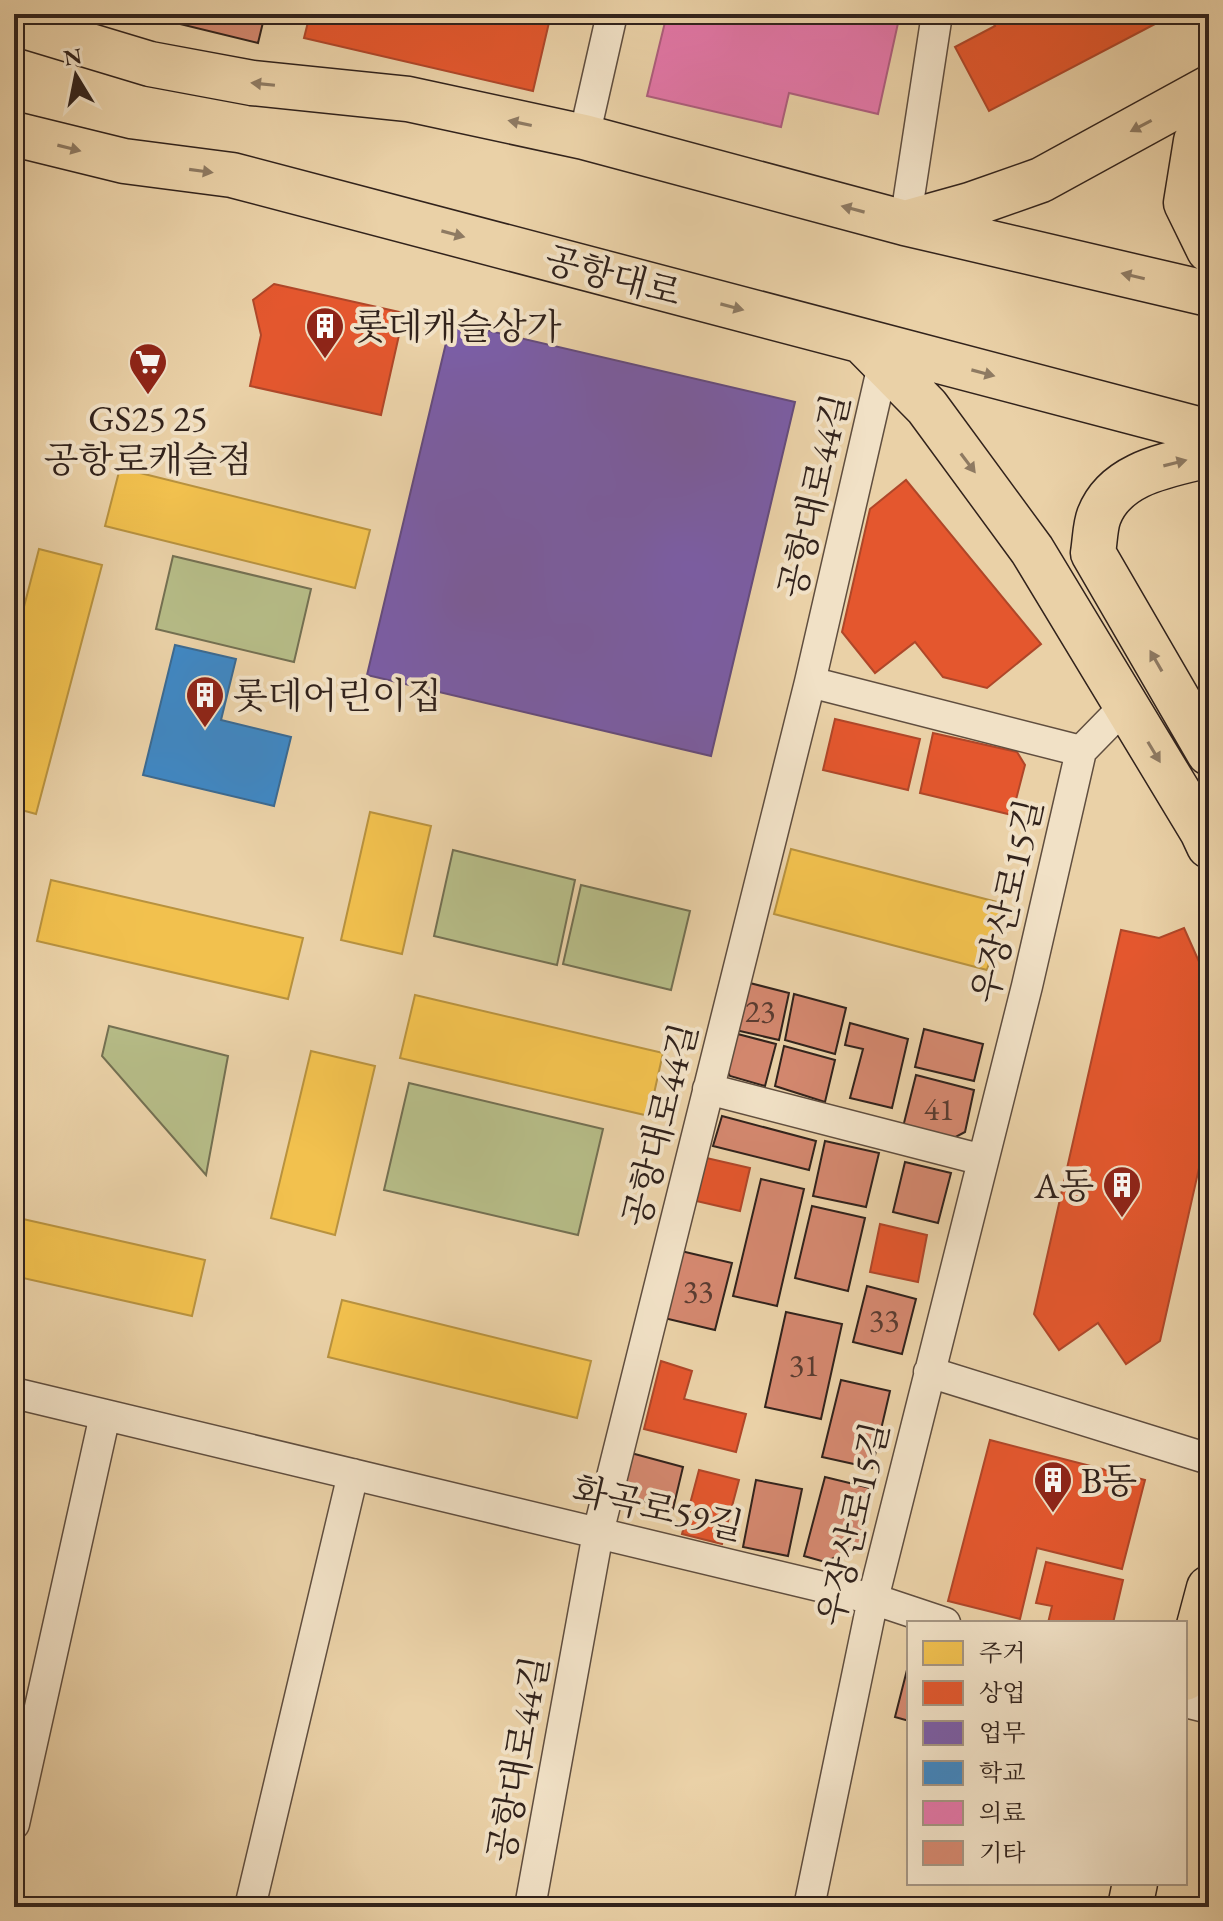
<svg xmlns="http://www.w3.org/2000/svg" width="1223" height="1921" font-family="'EB Garamond','Noto Serif KR',serif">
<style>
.green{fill:#b6bc87;stroke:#747052;stroke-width:2}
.homes{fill:#f2c14e;stroke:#b8923f;stroke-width:2}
.shops{fill:#e4572e;stroke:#af4729;stroke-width:2}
.offices{fill:#7b5ea7;stroke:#654c7d;stroke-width:2}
.schools{fill:#3f88c5;stroke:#3b6a92;stroke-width:2}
.health{fill:#e377a8;stroke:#ae5e7e;stroke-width:2}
.building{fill:#d4886f;stroke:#32231c;stroke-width:2}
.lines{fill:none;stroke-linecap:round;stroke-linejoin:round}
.minor-casing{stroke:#604e3f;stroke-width:33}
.primary-casing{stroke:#32231c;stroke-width:47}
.minor{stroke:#f1e1c6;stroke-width:30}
.primary{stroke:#ead1a7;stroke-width:44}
.oneway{fill:#8e7a62}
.labels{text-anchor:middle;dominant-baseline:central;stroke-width:8;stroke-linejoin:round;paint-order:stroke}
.number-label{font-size:32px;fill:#5a3c31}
.street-label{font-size:36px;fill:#32231c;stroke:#f1e1c6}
.poi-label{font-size:36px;fill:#32231c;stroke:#f1e1c6;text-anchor:start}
</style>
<rect width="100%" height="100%" fill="#ead1a7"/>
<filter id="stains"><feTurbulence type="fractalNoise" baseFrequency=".0025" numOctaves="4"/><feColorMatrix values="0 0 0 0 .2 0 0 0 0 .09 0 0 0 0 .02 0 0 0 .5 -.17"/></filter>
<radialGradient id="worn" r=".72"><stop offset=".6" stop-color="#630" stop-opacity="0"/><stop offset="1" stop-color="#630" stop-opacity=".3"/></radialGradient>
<path class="green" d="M173,556L311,589L294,662L156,629Z
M453,850L575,880L557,965L434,936Z
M581,885L690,911L671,990L563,964Z
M109,1026L228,1056L206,1175L102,1056Z
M409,1083L603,1129L578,1235L384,1190Z"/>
<path class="homes" d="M120,468L370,530L355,588L105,526Z
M39,549L102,565L36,814L14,808V645Z
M370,812L431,826L402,954L341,940Z
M791,849L1005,904L987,970L774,914Z
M51,880L303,938L288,999L37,941Z
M415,995L663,1053L649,1116L400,1058Z
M311,1051L375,1066L335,1235L271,1218Z
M14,1217L205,1260L192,1316L14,1276Z
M342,1300L591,1361L577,1418L328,1357Z"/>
<path class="shops" d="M310,14H551L533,91L304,38Z
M989,14H1174L989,111L955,47L995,26Z
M274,284L404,313L381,415L250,386L261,335L253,300Z
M906,480L1041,644L987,688L943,677L915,642L875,673L842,632L870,509Z
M835,719L920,739L908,790L823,770Z
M933,733L1017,752L1025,765L1012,815L920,793Z
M1184,928L1209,984V1124L1160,1341L1126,1364L1098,1323L1059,1350L1034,1314L1121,930L1159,938Z
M702,1157L750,1168L740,1211L692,1200Z
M880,1224L927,1235L918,1282L870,1272Z
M661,1361L692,1371L684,1399L746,1414L736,1452L644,1429Z
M990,1440L1145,1480L1122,1569L1037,1548L1020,1619L948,1601Z
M699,1470L739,1480L722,1544L682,1534Z
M1046,1562L1123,1580L1113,1623H1048L1052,1606L1036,1603Z"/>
<path class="offices" d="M451,322L795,402L711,756L367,675Z"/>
<path class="schools" d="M175,645L236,659L221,720L291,737L274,806L143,775Z"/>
<path class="health" d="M667,14H900L878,114L789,93L781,127L647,96Z"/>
<path class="building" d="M139,14H265L258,43Z
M742,981L789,993L779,1040L731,1029Z
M794,994L846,1008L835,1054L785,1040Z
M850,1023L908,1039L892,1108L850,1098L863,1049L845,1045Z
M924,1029L983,1044L974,1081L915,1067Z
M730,1032L776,1044L765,1086L730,1076L723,1064Z
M784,1046L835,1060L825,1102L775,1086Z
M916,1075L974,1090L965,1132L950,1140L903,1127Z
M722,1116L816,1141L809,1170L713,1146Z
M825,1141L879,1153L866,1207L813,1196Z
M905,1162L951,1173L938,1223L893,1212Z
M761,1179L804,1189L777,1306L733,1296Z
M812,1206L865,1218L848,1291L795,1278Z
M681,1251L732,1263L715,1330L664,1318Z
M867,1286L916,1299L902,1354L853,1342Z
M786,1312L842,1324L821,1419L765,1407Z
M841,1380L890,1391L872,1468L822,1457Z
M631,1453L683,1467L673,1509L621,1495Z
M825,1477L874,1489L860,1546L825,1562L804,1556Z
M756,1480L802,1489L788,1556L743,1547Z
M909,1662V1721L895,1717Z"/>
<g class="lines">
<g class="minor-casing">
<path id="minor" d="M584,137L612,14
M905,223L937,14
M810,682L1081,751
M708,1089L983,1160
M929,1372L1209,1459
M14,1393L873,1599L945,1623
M1185,1702L1209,1708
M14,1824L105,1415
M250,1907L353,1474
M530,1907L598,1533L810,682L883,365
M809,1907L873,1599L1027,986L1081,751L1126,705"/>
</g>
<g class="primary-casing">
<path id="primary" d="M14,23L150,64L252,83L408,99L584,137L905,223L1209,294
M14,134L124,161L232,175L1209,432
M1209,134L1196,141L1186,203L1209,250
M909,222L970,205L1041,180L1209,88
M862,341L927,407L1032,550L1202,831L1209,846
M1209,455C1169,465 1116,472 1099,516C1095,526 1095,541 1093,553L1209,753
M1185,1678L1209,1588
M1130,1907L1135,1883"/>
</g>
<use href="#minor" class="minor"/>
<use href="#primary" class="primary"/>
</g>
<defs><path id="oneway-solid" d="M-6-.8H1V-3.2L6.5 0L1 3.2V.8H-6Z" transform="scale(2)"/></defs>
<g class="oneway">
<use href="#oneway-solid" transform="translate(263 84) rotate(-174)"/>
<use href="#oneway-solid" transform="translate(520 123) rotate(-168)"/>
<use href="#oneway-solid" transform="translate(1141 126) rotate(152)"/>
<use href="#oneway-solid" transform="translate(69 148) rotate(14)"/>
<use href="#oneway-solid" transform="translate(201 171) rotate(8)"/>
<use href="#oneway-solid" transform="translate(853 209) rotate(-165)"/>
<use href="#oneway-solid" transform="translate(453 234) rotate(15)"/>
<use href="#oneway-solid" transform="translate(1133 276) rotate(-167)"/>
<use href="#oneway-solid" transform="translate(732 307) rotate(15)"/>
<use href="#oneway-solid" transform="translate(983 373) rotate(15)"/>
<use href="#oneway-solid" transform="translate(968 463) rotate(53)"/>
<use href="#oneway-solid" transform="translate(1175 463) rotate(-14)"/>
<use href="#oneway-solid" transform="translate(1156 661) rotate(-120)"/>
<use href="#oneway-solid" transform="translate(1154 752) rotate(59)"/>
</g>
<defs>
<g id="building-pin" transform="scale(2)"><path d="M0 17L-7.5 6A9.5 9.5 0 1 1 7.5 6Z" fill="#8f2418" stroke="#f1e1c6"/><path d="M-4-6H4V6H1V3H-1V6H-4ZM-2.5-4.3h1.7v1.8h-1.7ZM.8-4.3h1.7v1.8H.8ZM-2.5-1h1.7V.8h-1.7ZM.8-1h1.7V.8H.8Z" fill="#fff"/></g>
<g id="supermarket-pin" transform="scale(2)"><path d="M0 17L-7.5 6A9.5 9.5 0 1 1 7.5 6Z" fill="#8f2418" stroke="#f1e1c6"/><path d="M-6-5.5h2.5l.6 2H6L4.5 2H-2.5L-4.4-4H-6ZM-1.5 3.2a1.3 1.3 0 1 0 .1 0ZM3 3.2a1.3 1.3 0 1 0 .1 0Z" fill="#fff"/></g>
</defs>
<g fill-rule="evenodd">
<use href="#building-pin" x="325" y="326"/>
<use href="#supermarket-pin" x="148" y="362"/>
<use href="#building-pin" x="205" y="695"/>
<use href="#building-pin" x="1122" y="1185"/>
<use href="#building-pin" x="1053" y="1480"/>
</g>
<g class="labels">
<g class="number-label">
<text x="760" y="1011">23</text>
<text x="939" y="1109">41</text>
<text x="698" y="1291">33</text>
<text x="884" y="1320">33</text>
<text x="804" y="1365">31</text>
</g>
<g class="street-label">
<text transform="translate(613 276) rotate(15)">공항대로</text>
<text transform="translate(814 496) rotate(-77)">공항대로44길</text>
<text transform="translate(1007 901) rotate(-77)">우장산로15길</text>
<text transform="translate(660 1125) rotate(-76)">공항대로44길</text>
<text transform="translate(658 1508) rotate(13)">화곡로59길</text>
<text transform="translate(853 1524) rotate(-77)">우장산로15길</text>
<text transform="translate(518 1759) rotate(-80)">공항대로44길</text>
</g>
<g class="poi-label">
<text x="353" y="326">롯데캐슬상가</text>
<text x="148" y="418" text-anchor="middle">GS25 25<tspan x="148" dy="41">공항로캐슬점</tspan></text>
<text x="233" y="695">롯데어린이집</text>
<text x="1094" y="1185" text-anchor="end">A동</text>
<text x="1081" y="1480">B동</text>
</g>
</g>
<rect width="1223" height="1921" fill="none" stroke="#ead1a7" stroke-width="48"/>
<rect x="16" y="16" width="1191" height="1889" fill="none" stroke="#32231c" stroke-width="4"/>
<rect x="24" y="24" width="1175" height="1873" fill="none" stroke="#32231c" stroke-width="2"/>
<rect x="907" y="1621" width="280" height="264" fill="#f1e1c6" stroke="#a59582" stroke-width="2"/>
<rect x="923" y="1641" width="40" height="24" fill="#f2c14e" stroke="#a59582" stroke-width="2"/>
<text x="979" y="1661" font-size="24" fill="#32231c">주거</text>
<rect x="923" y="1681" width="40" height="24" fill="#e4572e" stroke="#a59582" stroke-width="2"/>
<text x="979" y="1701" font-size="24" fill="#32231c">상업</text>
<rect x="923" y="1721" width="40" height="24" fill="#7b5ea7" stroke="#a59582" stroke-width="2"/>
<text x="979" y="1741" font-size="24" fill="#32231c">업무</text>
<rect x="923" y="1761" width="40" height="24" fill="#3f88c5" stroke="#a59582" stroke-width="2"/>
<text x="979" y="1781" font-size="24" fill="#32231c">학교</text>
<rect x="923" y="1801" width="40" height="24" fill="#e377a8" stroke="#a59582" stroke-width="2"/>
<text x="979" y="1821" font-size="24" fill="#32231c">의료</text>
<rect x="923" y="1841" width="40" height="24" fill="#d4886f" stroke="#a59582" stroke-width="2"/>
<text x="979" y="1861" font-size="24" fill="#32231c">기타</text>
<g transform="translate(76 76) rotate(350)" stroke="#f1e1c6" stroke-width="6" paint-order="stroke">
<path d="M0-6L14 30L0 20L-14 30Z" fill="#32231c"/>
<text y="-12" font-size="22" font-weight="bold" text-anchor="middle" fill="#32231c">N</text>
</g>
<rect width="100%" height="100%" filter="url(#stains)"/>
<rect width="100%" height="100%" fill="url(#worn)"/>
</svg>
